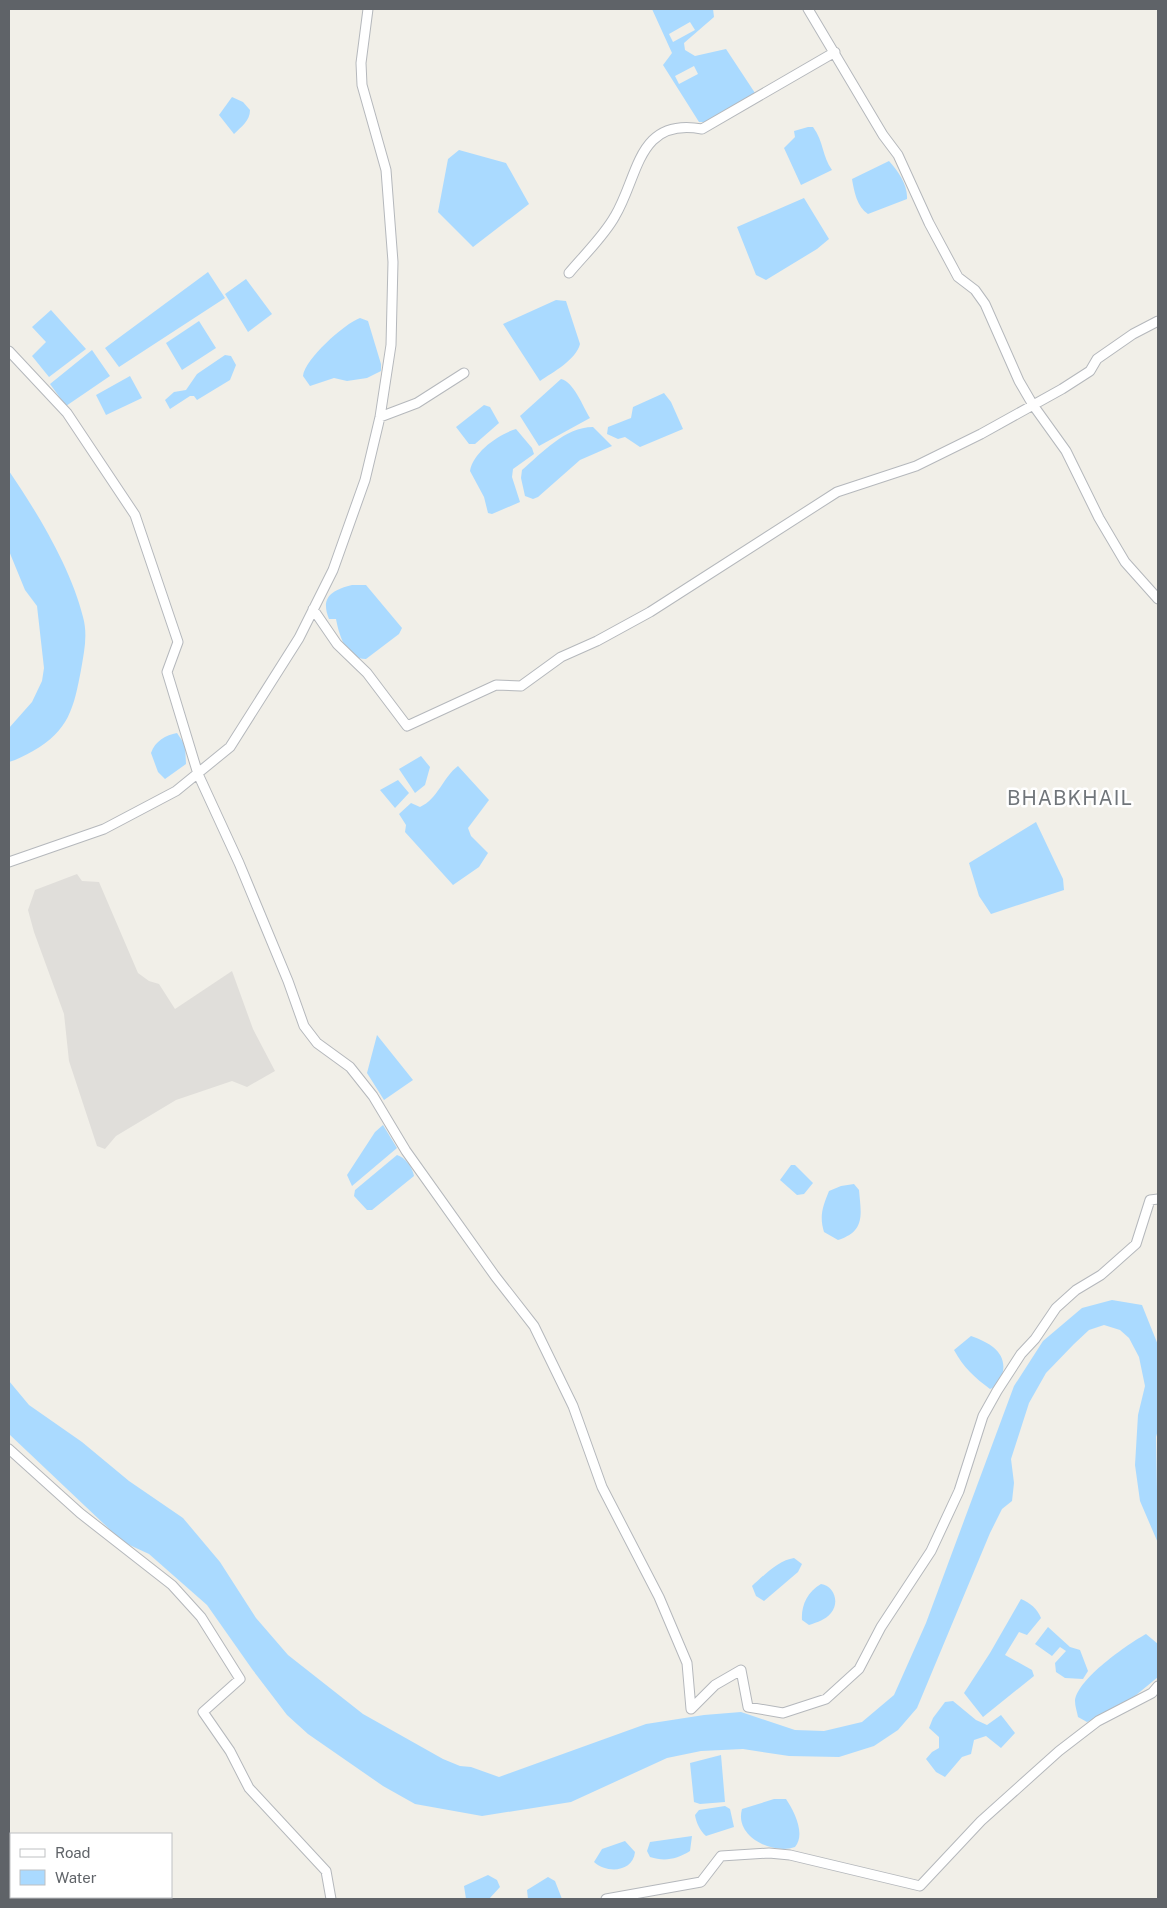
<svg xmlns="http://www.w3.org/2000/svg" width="1167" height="1908" font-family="'Public Sans',sans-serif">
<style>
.industrial{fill:#e0deda}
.water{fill:#aadaff;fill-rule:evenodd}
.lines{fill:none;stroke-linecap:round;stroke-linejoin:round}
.minor-casing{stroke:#b5b8bc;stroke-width:11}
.minor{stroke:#fff;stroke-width:9}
.labels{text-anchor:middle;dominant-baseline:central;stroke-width:5;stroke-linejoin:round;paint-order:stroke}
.quarter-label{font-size:20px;letter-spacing:1px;fill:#70757a;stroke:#fff}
</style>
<rect width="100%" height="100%" fill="#f1efe8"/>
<path class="industrial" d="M77,874L82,881L99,882L138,973L149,981L159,984L175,1009L232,971L253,1029L275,1071L247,1087L232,1081L176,1100L116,1136L105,1149L97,1146L69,1061L64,1014L34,932L28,910L35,890Z"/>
<path class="water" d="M652,9H713L714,17L684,43L685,50L695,56L726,49L755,93L707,122H699L663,65L672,53ZM690,22L695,30L673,42L669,34ZM694,66L698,74L679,84L675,76Z
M232,97L243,102L250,110C250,121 241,127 234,134L219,115Z
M808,127H813C824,142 822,156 832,170L801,185L784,148L795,137L794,131Z
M459,150L506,163L529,204L473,247L438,212L448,159Z
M889,161C898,171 908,185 907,199L868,214C857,207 854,191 852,179Z
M804,198L829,239L817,249L766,280L756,275L737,227Z
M208,272L225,298L119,367L105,348Z
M246,279L272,314L248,332L225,294Z
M556,300L566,301L580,344C576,360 553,372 540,381L503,324Z
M51,310L86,349L49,377L32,356L46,342L32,327Z
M360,318L368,321L381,364V371L367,378L347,381L334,378L310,386L303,376C305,359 344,324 360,318Z
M199,321L216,348L182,370L166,343Z
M92,350L110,376L66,406L50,384Z
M225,355L231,356L236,365L230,380L197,400L194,396H190L170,409L165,400L174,392L186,390L197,374Z
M130,376L142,398L106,415L96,395Z
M561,379C574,382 583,407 590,418L539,446L520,416Z
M664,393L671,402L683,429L640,447L625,437L618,439L607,434L608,427L631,418L633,407Z
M484,405L490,407L499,423L475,444H469L456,427Z
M593,427L612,446L580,460L538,497L533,499L525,496L521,478L522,470C542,453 565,427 593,427Z
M516,429L532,448L534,454L513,469L512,477L520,502L492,514L488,513L484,497L470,471C473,452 499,434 516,429Z
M9,471C37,512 71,568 83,617C88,635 84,652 81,670C74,707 69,731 33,751C25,755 17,760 9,762V728L32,702L42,681L44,668L37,606L25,590L9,551Z
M352,585H366L402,628L399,634L366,659C346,659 339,635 336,619H329C320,597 332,590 352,585Z
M177,733L185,745L186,764L165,779L158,772L151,753C155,741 166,735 177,733Z
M421,756L430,767L425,785L415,793L399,769Z
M458,766L489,800L468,828L471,836L488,853L479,867L453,885L405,832L406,825L399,814L411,803L420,807C438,799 443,777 458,766Z
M398,780L409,793L395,808L380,790Z
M1036,822L1063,879L1064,890L991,914L979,896L969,863Z
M377,1035L413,1080L384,1100L367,1073Z
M383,1125L397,1148L352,1186L347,1175L375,1132Z
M397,1155C405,1157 413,1168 414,1176L372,1210H367L354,1196L355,1190Z
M791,1165H795L813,1183L804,1194L797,1195L780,1180Z
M854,1184L859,1190C861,1214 866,1231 838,1240L824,1232C819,1216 823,1206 829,1191L841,1186Z
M1112,1300L1142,1305L1158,1345V1430L1156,1437L1158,1543L1140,1501L1135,1465L1138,1415L1145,1386L1139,1357L1129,1338L1120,1330L1104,1325L1089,1330L1074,1344L1046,1373L1029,1403L1011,1459L1014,1483L1012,1501L1002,1509L990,1533L917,1708L898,1730L874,1746L839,1757L789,1756L743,1749L701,1751L667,1758L571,1802L482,1816L415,1804L383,1786L308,1734L287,1715L252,1669L207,1605L149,1554L123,1542L9,1434V1381L29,1405L82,1442L129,1481L183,1518L220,1562L256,1618L288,1655L363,1714L443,1759L460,1766L471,1767L499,1777L646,1724L704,1715L741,1712L795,1730L824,1731L862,1722L894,1695L926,1623L1014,1386L1043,1341L1082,1308Z
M971,1336C997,1345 1013,1359 997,1386L990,1389C975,1378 963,1367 954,1350Z
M794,1558L802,1564L798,1572L764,1601L756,1596L752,1586C763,1576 779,1560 794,1558Z
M821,1584C834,1586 840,1602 831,1613C825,1620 818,1622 809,1625L802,1620C801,1606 807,1592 821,1584Z
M1021,1599C1030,1603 1037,1608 1041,1618L1027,1635L1019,1632L1005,1655L1032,1670L1034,1676L983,1717L964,1693L990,1653Z
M1048,1627L1070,1647L1080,1650L1088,1671L1083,1679L1065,1678L1056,1672L1055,1663L1066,1651L1060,1647L1052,1656L1035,1644Z
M1146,1634L1158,1644V1677L1124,1705L1087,1722L1078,1717C1077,1712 1075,1706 1075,1701C1077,1679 1128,1644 1146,1634Z
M953,1701L976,1720L987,1725L1001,1715L1015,1733L1001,1748L986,1736L974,1740L971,1754L962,1757L945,1777L936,1772L926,1759L932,1752L939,1748V1737L929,1728L933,1718L945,1702Z
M721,1755L725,1802L700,1804L694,1802L690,1763Z
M774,1799H786C794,1811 806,1834 795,1847C773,1855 734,1837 742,1809Z
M725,1806L730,1809L734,1827L706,1836C700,1831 696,1822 695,1815L699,1810Z
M692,1836L690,1851C677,1859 665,1862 650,1857L647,1851L650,1842Z
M625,1841L635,1852C633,1872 607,1874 594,1862L602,1849Z
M488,1875L497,1880L500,1887L489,1899H466L464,1886Z
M548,1877L555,1881L562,1899H528L527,1890Z"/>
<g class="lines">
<g class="minor-casing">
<path id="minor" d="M808,9L883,135L898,155L929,223L958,277L975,290L985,304L1019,381L1033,405L1066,451L1099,518L1125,562L1158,599
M569,273C584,255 604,236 615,216C639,176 637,117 702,129L835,52
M9,351L67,413L135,515L178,642L167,672L198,774L239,863L288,981L304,1026L317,1043L350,1067L373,1096L406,1151L495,1276L534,1326L573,1406L602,1487L659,1597L687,1663L691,1709
M380,417L417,403L464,373
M313,609L337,644L367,673L407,726L496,685L521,686L561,657L597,641L650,612L837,492L916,466L981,434L1062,389L1090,371L1097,359L1133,334L1158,321
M9,862L104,829L176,791L230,747L299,638L333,570L365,480L380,417L391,345L393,262L386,170L362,85L361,63L368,9
M9,1449L80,1513L172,1585L201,1617L240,1679L203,1712L230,1751L249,1788L326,1871L331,1899
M691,1709L715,1685L741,1670L748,1707L783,1713L826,1699L859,1669L881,1627L931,1551L959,1491L983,1416L997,1391L1021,1354L1035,1339L1056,1308L1076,1290L1101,1275L1136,1244L1150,1200L1158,1199
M606,1899L701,1882L721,1856L769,1853L790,1855L920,1886L981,1821L1059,1751L1098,1721L1152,1693L1158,1686"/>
</g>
<use href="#minor" class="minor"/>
</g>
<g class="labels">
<g class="quarter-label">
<text x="1070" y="798">BHABKHAIL</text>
</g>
</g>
<rect width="1167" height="1908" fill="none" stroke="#5f6368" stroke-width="20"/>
<rect x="10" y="1833" width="162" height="65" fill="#ffffff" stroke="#bfc1c3"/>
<rect x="20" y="1849" width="25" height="8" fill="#ffffff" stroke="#bfc1c3"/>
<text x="55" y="1858" font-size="15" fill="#5f6368">Road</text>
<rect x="20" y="1870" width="25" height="15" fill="#aadaff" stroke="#bfc1c3"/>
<text x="55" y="1883" font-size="15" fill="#5f6368">Water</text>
</svg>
